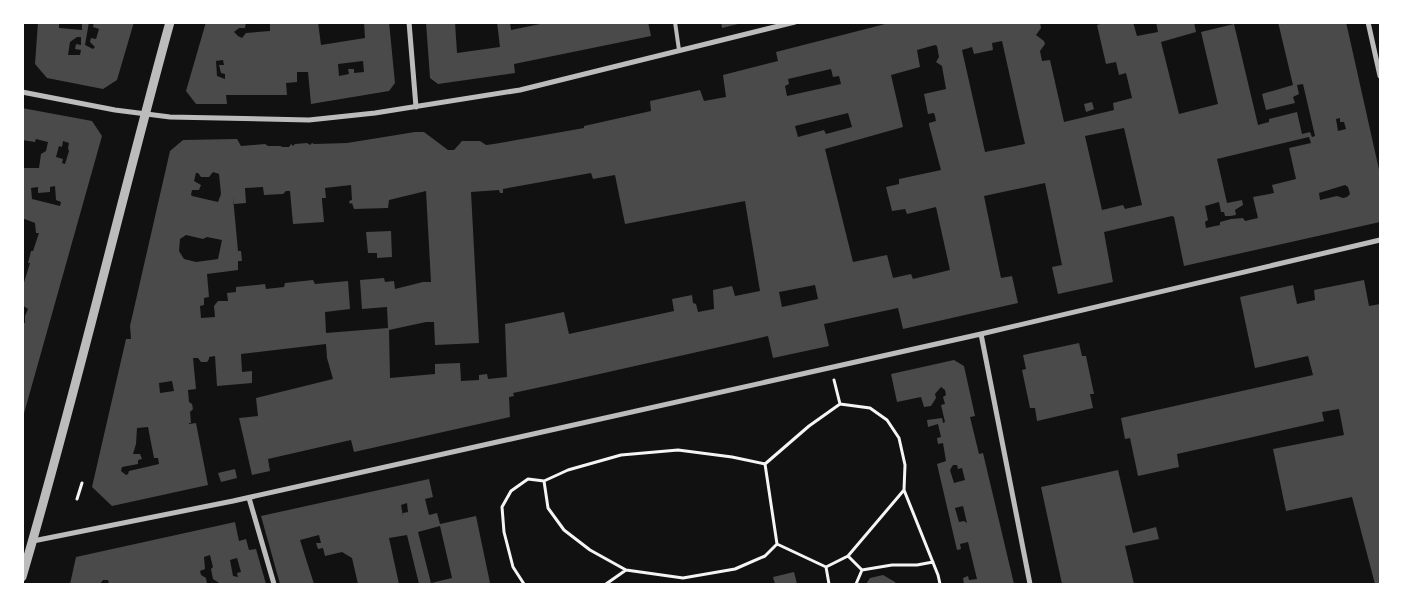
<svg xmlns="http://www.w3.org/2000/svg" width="1403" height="607" font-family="Raleway,sans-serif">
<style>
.building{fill:#4a4a4a;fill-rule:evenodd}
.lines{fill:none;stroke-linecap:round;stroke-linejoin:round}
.path{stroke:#f5f5f5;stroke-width:3}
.service{stroke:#bcbcbc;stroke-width:4}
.minor{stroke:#bcbcbc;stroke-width:5}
.tertiary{stroke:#bcbcbc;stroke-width:9}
</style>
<rect width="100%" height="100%" fill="#111"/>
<path class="building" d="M38,22H59V28L82,30V22H89L85,45L93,49L95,47L90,42L91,38L96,39L99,29L93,27L94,22H134L117,80L103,89L47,78L35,64ZM77,37H81V45L76,44L75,49L81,50L80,55H68L70,42Z
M206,22H246L245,28H239L234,32L238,36L242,38L246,33L270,31V22H318L321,45L365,38L364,22H389L395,83L389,91L311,104L308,72H297V82L286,83L287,95H226L227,104H196L186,91ZM223,60L224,65H219L221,73L225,74V79L217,76L216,61ZM363,61L364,72L354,73V69H348L349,74L339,76L338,64Z
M426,22H455L457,53L500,47L497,22H510L511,30L550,22H648L651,36L514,64L515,73L438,84L430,78Z
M721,22H742V23L722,28Z
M893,22H1040L1041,28L1036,35L1044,41L1045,44L1040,51L1042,61L1050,60L1064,122L1114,110L1113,103L1132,98L1126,73L1119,75L1116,62L1106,64L1097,25L1106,22H1133L1137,36L1158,32L1156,22H1194L1196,32L1161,42L1179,114L1218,104L1201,32L1234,24L1258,125L1269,122V119L1297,112L1302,134L1310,132L1312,137L1315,136L1303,84L1297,85L1299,94L1293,97L1295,103L1266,110L1262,94L1293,85L1278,22H1346L1380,174V222L1184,266L1174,217L1172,216L1104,232L1113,282L1058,294L1052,267L1062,265L1045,183L984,196L1001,278L1012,276L1018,303L903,329L898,308L824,324L829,346L773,358L768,336L555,384L513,393L514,396L509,397L510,417L354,452L351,440L268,459L270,471L252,475L239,418L258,416L256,398L333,379L327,358L326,344L241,354L242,372L252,371V383L217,386L215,356L209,357V359L207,362H201L198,358H193L196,389L188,390L189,402L192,404L193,409L190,412L191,423H189V424L196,423L208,485L112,506L92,487L126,339H131L130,326L170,151L183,140L237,139L241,146L265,144L268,146H280L283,147H289L291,144L293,146L295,144L307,143L310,145L312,143L314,144L347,143L415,132H424L448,150H454L462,141H480L486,145L494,144L584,128V126L651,111L650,101L700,90L704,101L726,97L723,75L778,61L776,52ZM1002,41L1025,144L985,152L962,50L972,47L974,54L993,50L992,43ZM935,45L937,46L939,57L936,62L942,66L946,89L924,94L928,114L934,113L935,116L936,121L929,123V125L941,170L899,179V184L886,187L892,211L905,209L907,214L936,207L950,270L913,279L911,274L893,278L887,255L853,262L825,149L903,127L891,75L920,67L917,50ZM831,69L833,77L839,76L841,84L787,96L785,86L789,84L788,79ZM848,113L852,127L826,134L824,130L798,137L795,126ZM1340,118V122H1344L1346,129L1338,131L1336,119ZM1124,128L1142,205L1125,209L1123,205L1102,210L1085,136ZM1309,137L1311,143L1289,148L1296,179L1272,185L1274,193L1253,197L1258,218L1245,221L1243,218L1231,219L1220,222V225L1206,228L1205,222L1208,220L1205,206L1219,202L1221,212H1224L1225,216H1230L1236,215L1235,210L1243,205L1242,200L1227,203L1217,159ZM213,172L219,174L221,194L218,202L192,196L191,195L192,190H199L201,185L194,181L196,173H198L201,177H209ZM591,173L593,179L615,175L625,224L745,201L760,291L735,296L732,286L713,290L714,309L698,312L696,304L693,303L692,295L672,299L674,311L569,334L564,312L505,324L507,377L488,379L487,374L479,375V380L461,381L460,363L435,364V374L390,378L389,330L426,322H434L435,345L479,343L471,192L499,190L500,193H503V189ZM351,185L352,200L349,201L350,204L352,203L354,209L388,208L389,200L426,191L431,282H423L395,289L394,281L385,282L384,278L360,280L362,309L387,307L388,328L326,333L325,312L350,309L348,281L315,284L313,280L285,283L284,287L266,289L265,284L236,287V292L227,293L228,301H218L214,306L215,317L201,318L200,306L204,305V298L209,297L207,274L238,270V261H242L241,251H238L233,197L234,204L246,203L245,188L263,187L264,195L283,194L286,191H290L293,224L324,222L322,200V198H326L325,188ZM1345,185L1348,187L1350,194L1347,197L1343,198L1337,196L1320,200L1319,193ZM186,235L203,239L207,237L222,240L218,259L196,262L184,259L179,251L180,239ZM815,285L818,299L782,307L779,292ZM172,381L174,391L160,393L159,383ZM148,427L154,458H158L159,464L129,471L128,474L126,475L121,471L122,467L138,464V460L142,459L140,454H133L136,444L137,428Z
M1092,102L1094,109L1086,112L1084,104Z
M22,108L92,121L102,136L23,417L22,323H25V316L28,309L22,305V289L30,263H28L31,251H33L39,233H36L35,223L22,218V168H39L41,154L46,151L48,142L36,139L35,142L22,140ZM63,141L69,143L68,148L69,151L65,164L62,163L63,159L56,157L59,146L62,147ZM55,186L56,200L61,202L60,206L32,199L31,188L38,187V193L50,192V187Z
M391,231L392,257L377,258V253H368L366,232Z
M1364,280L1369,306L1380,304V584H1375L1352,497L1286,511L1273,449L1344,435L1339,409L1322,412L1324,421L1177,454L1179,467L1138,476L1130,438L1125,439L1121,418L1313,375L1308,356L1255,368L1240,297L1293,285L1297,304L1315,300L1314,290Z
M1079,343L1082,356H1086L1094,394H1090L1093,408L1037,421L1035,408H1030L1022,370L1026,369L1023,355Z
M954,360L964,366L975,416L970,417L979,454L983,453L1014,584H964L963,578L968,576L969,580L977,579L968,542L960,544L961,549L957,550L937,464L946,461L943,443L938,444L937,438L941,437L938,424L928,427L927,420L942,418L943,423L945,422L941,405L945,404L943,397L946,395L945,390L941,387L935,394L936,398L931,406L924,407L921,397L897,402L891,374ZM953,465H957L958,469L962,468L965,480L954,483L950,470ZM963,506L967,523L964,521L959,522L955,508Z
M235,469L237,478L221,482L218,473Z
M1118,470L1133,533L1156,527L1159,539L1125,546L1134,584H1062L1041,487Z
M429,479L433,497L425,499L429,515L437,513L440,524L476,516L490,583L484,584H419L407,535L389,538L399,584H358L352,558L342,552L325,556L323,548L318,549L316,543H321L319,535L300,540L314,584H280L261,516ZM407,503L408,512L403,513V516L401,505ZM440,526L452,578L431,583L418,532Z
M235,522L239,541L246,539L249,550L256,549L266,584L219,583L213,579L211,569L213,567L210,555L204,557L205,569L200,571L201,575L206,578L207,584H109L108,580H103L100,584H70L76,557ZM237,558L241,572L237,573L238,577L233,576L230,560Z
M794,572L797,584H775L773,577Z
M883,575L895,582L896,584H866L870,578Z"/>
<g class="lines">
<path class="path" d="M834,380L840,404
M765,464L732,457L678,450L621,455L568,470L544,481L548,508L564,530L590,550L626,570L683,578L735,569L765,556L777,544
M904,490L848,556L826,567L777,544L765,464L809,426L840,404L870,408L887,420L899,438L905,465L904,490L938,575L940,584
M77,499L82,483
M848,556L862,570L892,565H917L933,562
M826,567L829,584
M524,584L513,567L504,532L502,507L511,491L528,479L544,481
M606,584L626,570
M856,584L862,570"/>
<path class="service" d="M675,22L679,50"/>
<path class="minor" d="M409,22L416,107
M1368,22L1380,76
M22,92L115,110L170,117L309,120L375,113L520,90L795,22
M981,334L1030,584
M249,498L274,584
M33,541L233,501L981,334L1380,240"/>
<path class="tertiary" d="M22,577C76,394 119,207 170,22"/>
</g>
<rect width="1403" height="607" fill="none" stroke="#ffffff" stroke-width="48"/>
</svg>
